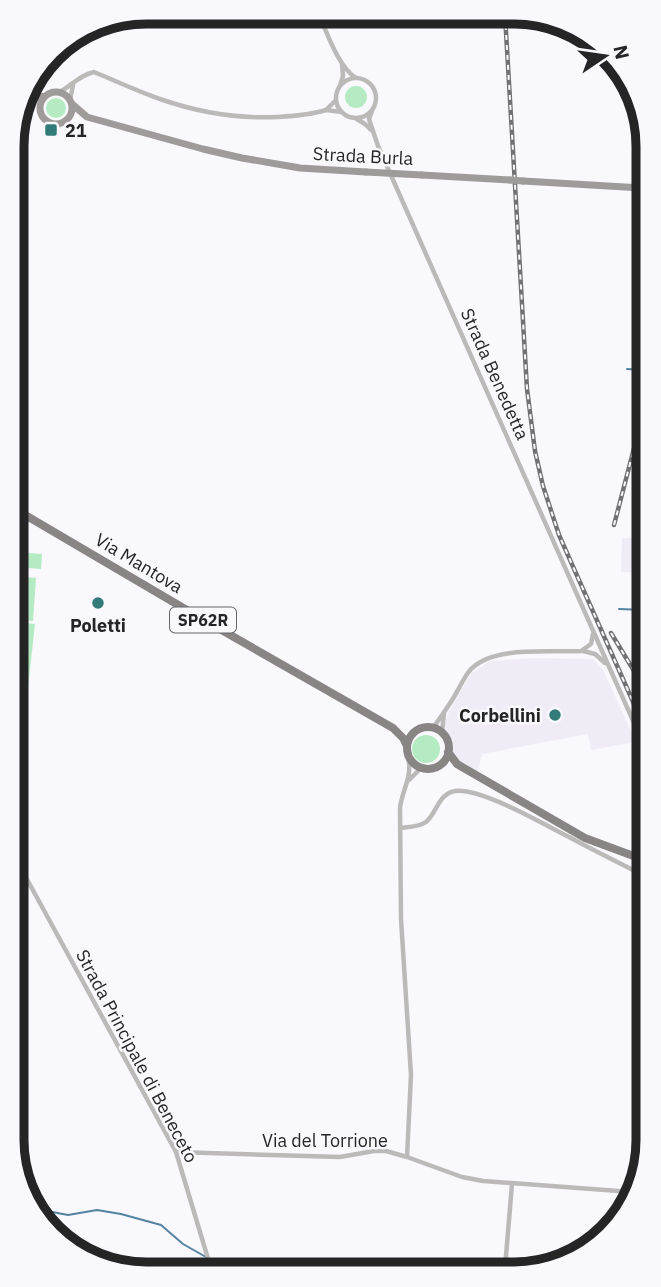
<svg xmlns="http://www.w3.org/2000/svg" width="661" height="1287" font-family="'IBM Plex Sans',sans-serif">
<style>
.built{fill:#efecf6}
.green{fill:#b5ebc2}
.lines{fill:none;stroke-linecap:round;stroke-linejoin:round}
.stream{stroke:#5483a2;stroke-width:2}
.minor{stroke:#bcbab9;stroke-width:4.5}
.secondary{stroke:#9e9b9a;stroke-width:7}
.primary{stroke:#888584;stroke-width:8}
.rail-casing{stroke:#717173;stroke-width:4.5}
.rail{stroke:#f9f8fc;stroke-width:2;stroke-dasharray:5;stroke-linecap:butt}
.secondary-bridge{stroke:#9e9b9a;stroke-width:7}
.poi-dot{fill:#337b79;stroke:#f9f8fc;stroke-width:2.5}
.labels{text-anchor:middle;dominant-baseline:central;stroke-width:5;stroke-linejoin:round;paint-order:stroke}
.shield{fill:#f9f8fc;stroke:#656466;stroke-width:2}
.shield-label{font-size:16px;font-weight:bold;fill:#252526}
.poi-label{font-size:18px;font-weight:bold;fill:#252526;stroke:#f9f8fc;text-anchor:start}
.street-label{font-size:18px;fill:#252526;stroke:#f9f8fc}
.rim{fill:none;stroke:#252526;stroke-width:9}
</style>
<rect width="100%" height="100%" fill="#f9f8fc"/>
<path class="built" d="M622,538H640V547L645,548V573L621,572Z
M534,658L593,659L603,670L636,742L591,750L588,734L482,754L478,770H474L462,764L455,757L452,751L445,724L448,714L461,691L472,673L490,661Z"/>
<path class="green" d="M345 97a11 11 0 1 1 22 0a11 11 0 1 1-22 0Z
M46 108a10 10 0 1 1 20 0a10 10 0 1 1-20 0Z
M16,552L42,554L41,569L16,567Z
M16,576L36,578L33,621L16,619Z
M16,622L35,624L26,706L17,704Z
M412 749a14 14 0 1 1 28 0a14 14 0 1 1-28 0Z"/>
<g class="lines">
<path class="stream" d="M627,369L643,370
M619,609L645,610
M31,1200L47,1211L68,1215L97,1210L121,1214L161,1225L183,1244L206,1257
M211,1260L230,1272"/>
<path class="minor" d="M318,13C327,32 338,67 356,78
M336 98a20 20 0 1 1 40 0a20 20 0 1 1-40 0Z
M340,86L343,76L342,64
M60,92C72,85 80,75 94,72C116,81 137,91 160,99C197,112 238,119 278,117C294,116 310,115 326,110
M70,100L73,85
M335,101L326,110L342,112
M373,108L369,119L378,146L646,750
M355,118L365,124L371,130
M583,651L595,654L605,663
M433,728C440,718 448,707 454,697C460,687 464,677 471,669C495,645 550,653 581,651L591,644L593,634
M442,733L444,713
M409,780L421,768
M400,828C409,827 419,827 426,822C437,813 438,794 455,791C480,787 545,825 569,837C595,851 621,864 647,877
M17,861L176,1152L212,1272
M176,1152L340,1157L374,1151H386L407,1157L462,1177L483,1181L632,1192
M407,1157L411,1075L401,919L400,808C402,790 413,776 408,757
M505,1268L512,1184"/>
<path class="secondary" d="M40 108a16 16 0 1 1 32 0a16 16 0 1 1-32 0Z
M30,99L45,96
M72,104L87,117L203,149L242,158L300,168L366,172
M422,175L510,180
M523,181L642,188"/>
<path class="primary" d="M15,509L197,616L393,728L403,738L407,746
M407 748a21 21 0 1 1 42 0a21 21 0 1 1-42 0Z
M448,752L457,764L462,767L585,838L647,861"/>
<g class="rail-casing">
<path id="rail" d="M505,15L527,389L535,451L543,486L559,535L646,731
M614,525L644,410
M611,633L645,689"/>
</g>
<use href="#rail" class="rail"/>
<path class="secondary-bridge" d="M366,172L422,175
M510,180L523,181"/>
</g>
<g class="poi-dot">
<rect x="44" y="123" width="14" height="14" rx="3.5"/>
<circle cx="98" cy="603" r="7"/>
<circle cx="555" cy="715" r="7"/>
</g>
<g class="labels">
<rect class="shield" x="170" y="607.5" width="66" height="25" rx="5"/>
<g class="shield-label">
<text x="203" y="620">SP62R</text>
</g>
<g class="poi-label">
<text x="65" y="130">21</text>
<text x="98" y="625" text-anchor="middle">Poletti</text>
<text x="541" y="715" text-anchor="end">Corbellini</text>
</g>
<g class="street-label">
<text transform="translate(363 156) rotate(3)">Strada Burla</text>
<text transform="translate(495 374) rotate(66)">Strada Benedetta</text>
<text transform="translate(139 563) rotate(31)">Via Mantova</text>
<text transform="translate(137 1056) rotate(62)">Strada Principale di Beneceto</text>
<text x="325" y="1140">Via del Torrione</text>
</g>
</g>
<path d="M0 0H661V1287H0ZM146 24H514A122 122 0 0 1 636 146V1140A122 122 0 0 1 514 1262H146A122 122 0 0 1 24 1140V146A122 122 0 0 1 146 24Z" fill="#f9f8fc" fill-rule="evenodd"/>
<path class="rim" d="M146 24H514A122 122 0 0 1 636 146V1140A122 122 0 0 1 514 1262H146A122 122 0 0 1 24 1140V146A122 122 0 0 1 146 24Z"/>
<g transform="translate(605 56) rotate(77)" stroke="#f9f8fc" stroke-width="5" paint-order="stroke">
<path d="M0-5L12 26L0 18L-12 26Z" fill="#252526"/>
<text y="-10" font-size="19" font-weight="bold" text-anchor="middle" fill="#252526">N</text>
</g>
</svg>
